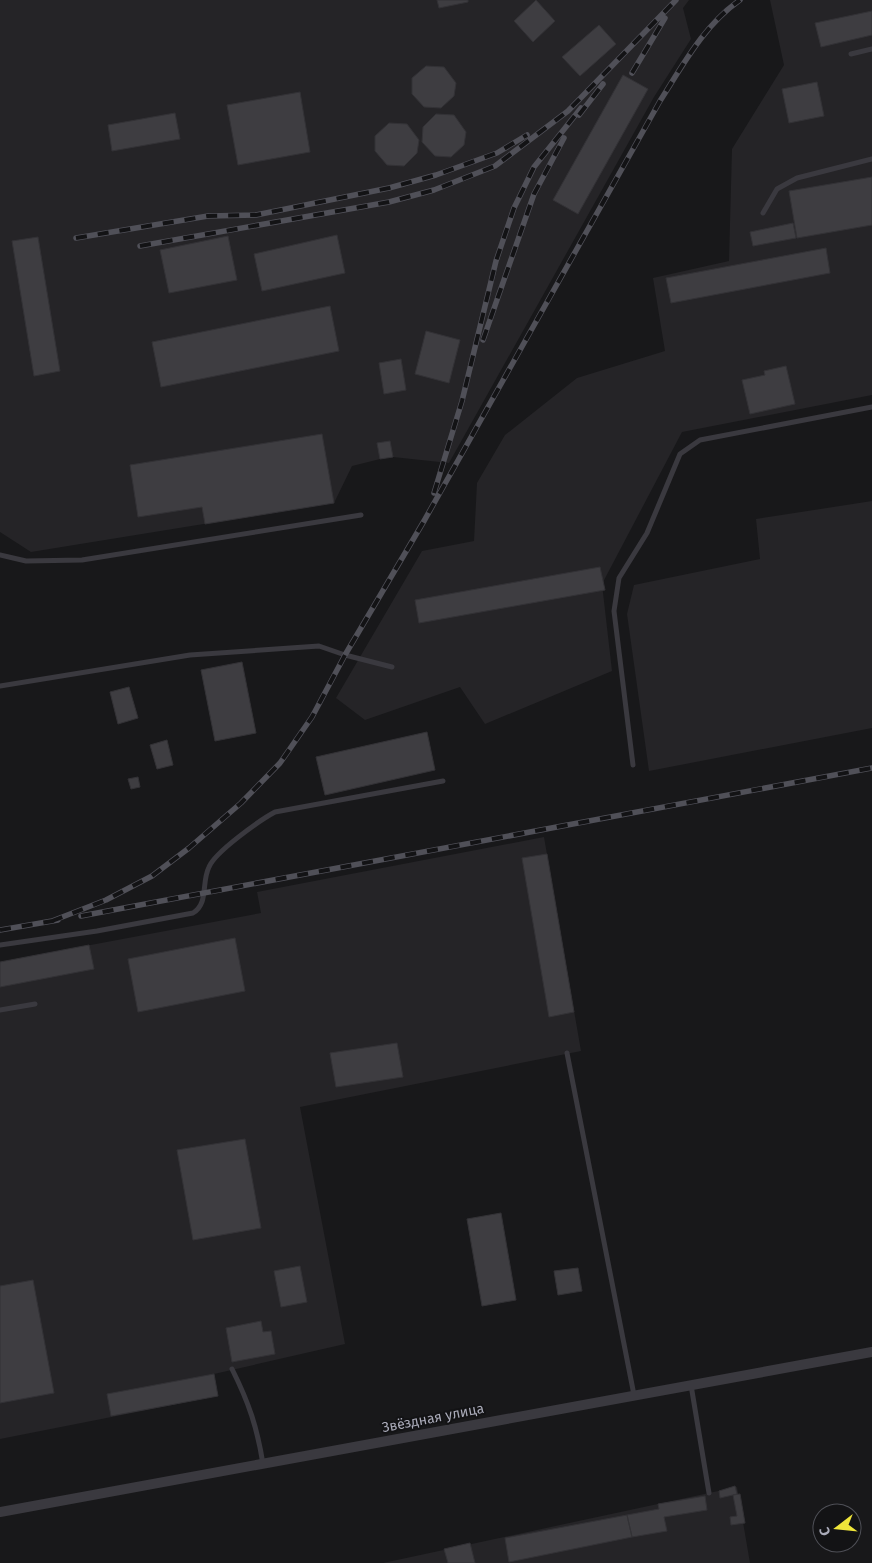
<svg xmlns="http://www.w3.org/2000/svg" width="872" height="1563" font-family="'Fira Sans',sans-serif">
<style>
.built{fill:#252427}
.building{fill:#3e3d41;stroke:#333236}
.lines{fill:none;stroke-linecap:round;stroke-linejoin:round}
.service{stroke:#3a393f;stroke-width:5}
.minor{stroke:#3a393f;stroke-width:10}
.rail-casing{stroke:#505058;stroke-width:5.5}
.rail{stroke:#131315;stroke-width:4;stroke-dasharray:11;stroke-linecap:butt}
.labels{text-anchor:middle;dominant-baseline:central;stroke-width:4;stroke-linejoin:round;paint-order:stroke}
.street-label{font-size:14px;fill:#aaabb9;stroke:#131315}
</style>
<rect width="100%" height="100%" fill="#18181a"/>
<path class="built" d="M0,0H689L683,8L691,39L654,97L449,463L393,457L380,459L352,466L334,503L31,552L0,532Z
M770,0H872V395L682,432L602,584L612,671L485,724L460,687L365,720L336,698L422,551L474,541L477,483L505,435L577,378L665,351L653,278L729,261L732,149L784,65Z
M872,501V728L649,771L627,614L634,585L760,559L756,519Z
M544,837L581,1051L300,1107L345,1344L214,1374L218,1396L0,1439V962L261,913L257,892Z
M737,1487L750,1563H383Z"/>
<path class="building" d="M437,0H468V2L439,8Z
M536,0L555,21L533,42L514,21Z
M872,11V35L821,47L815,23Z
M599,25L616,44L580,76L562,57Z
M426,66L444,67L456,83L454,96L441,108L424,107L412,94V78Z
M623,75L648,89L578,214L553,200Z
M817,82L824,116L789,123L782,89Z
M300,92L310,152L238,165L227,105Z
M175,113L180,139L112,151L108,125Z
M436,114L454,115L466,132L464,145L451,157L435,156L422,142L423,127Z
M389,123L407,124L419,140L417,153L404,166L387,165L375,151V136Z
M872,177V225L797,238L789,191Z
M793,223L796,238L753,246L750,232Z
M337,235L345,273L262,291L254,254Z
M228,236L237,280L169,293L160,250Z
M38,237L60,371L34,376L12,241Z
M826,248L830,273L671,303L666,278Z
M330,306L339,351L161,387L152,342Z
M426,331L460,340L449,383L415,374Z
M401,359L406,390L384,394L379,363Z
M786,366L795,404L750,414L742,380L765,375L764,371Z
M322,434L334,503L205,524L202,507L138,517L130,465Z
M390,441L393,457L380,459L377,443Z
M600,567L605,590L419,623L415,600Z
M242,662L256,733L215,741L201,670Z
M129,687L138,718L118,724L110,692Z
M427,732L435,770L325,795L316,757Z
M167,740L173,765L157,769L150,745Z
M138,777L140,787L131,789L128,779Z
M547,854L574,1012L549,1017L522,858Z
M235,938L245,991L138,1012L128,959Z
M89,945L94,969L0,987V962Z
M397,1043L403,1077L336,1087L330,1053Z
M245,1139L261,1228L193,1240L177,1150Z
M501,1213L516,1300L482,1306L467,1219Z
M300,1266L307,1302L281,1307L274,1271Z
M578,1268L582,1291L558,1295L554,1271Z
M33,1280L54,1393L0,1403V1286Z
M261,1321L263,1332L271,1331L275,1354L232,1362L226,1328Z
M214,1374L218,1396L111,1416L107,1394Z
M735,1486L737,1494L720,1498L719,1491Z
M740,1494L745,1523L731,1525L730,1517L737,1516L733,1495Z
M705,1496L707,1510L664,1517L667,1531L632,1537L627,1515L659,1509L658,1504Z
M627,1515L632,1537L509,1562L505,1538Z
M470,1543L475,1563H448L444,1549Z"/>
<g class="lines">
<path class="service" d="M851,54L872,49
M763,213L777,189L797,178L872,159
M0,555L26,561L82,560L361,515
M0,686L190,655L319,646L345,655L392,667
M633,765L614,611L619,578L647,533L680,454L700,440L872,407
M0,945L97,931L193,913C209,903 201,883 209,867C215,852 260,820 275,812L443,781
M0,1010L35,1004
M567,1053L634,1395
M232,1369C249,1403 257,1427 263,1464
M691,1385L709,1493"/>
<path class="minor" d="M0,1512L872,1352"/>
<g class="rail-casing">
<path id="rail" d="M632,73L665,18
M579,115L603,84
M76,238L208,216L256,215L389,188L436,175L497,153L527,135
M140,246L389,202L434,190L495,166L568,111L676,0
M483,340L534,194L564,138
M434,493L462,401L496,261L514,208L534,167L581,108
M81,916L872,768
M52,921L106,900L152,876L189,848L241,803L280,763L312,717L345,655L424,521L660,101C683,65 704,25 740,0
M0,930L58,920"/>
</g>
<use href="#rail" class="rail"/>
</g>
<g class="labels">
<g class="street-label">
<text transform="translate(433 1418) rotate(-11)">Звёздная улица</text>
</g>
</g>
<g transform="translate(837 1528) rotate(254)"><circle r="24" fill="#131315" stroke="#4f5057"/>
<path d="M0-4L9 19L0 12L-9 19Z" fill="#f0e63a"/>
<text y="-8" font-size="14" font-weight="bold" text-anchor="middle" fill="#aaabb9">С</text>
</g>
</svg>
